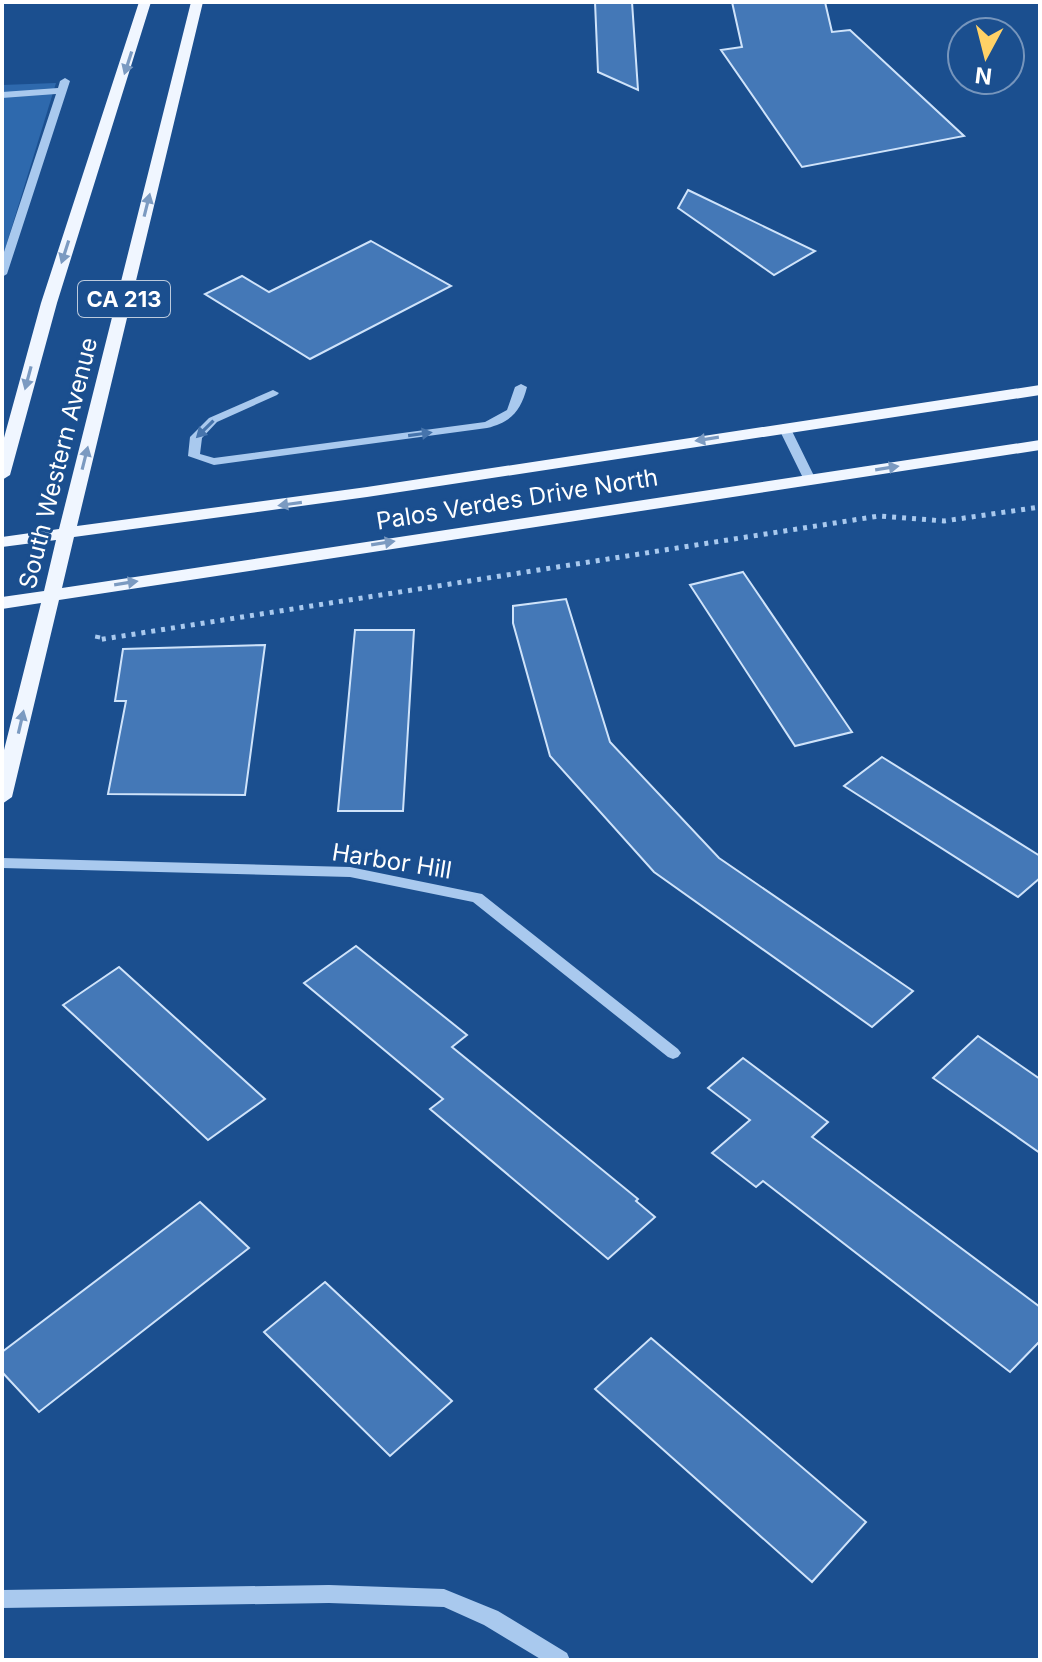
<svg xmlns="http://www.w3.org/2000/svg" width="1042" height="1662" font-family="Inter,sans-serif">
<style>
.green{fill:#2e69ad}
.building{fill:#4478b7;stroke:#cfe3fa;stroke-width:2}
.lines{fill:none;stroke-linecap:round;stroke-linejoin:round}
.path{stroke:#a9c9ee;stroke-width:5;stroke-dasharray:4 6;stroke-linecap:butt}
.minor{fill:#a9c9ee;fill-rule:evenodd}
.major{fill:#f0f6ff;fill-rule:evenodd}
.oneway{fill:#7b9ac1}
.oneway2{fill:#4674ac}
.labels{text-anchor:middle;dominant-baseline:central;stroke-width:6;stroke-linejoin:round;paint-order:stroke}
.shield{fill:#1b4f8f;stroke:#bbcadd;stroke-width:2}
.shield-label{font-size:22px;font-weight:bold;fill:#fff}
.street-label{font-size:24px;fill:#fff;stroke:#1b4f8f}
</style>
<rect width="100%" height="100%" fill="#1b4f8f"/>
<path class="green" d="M56,83L2,259V85Z"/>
<path class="building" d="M595,2H632L638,90L598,72Z
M732,2H825L832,32L850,30L964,136L802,167L721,50L742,47Z
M688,190L815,251L774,275L678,208Z
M371,241L451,286L310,359L205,294L242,276L269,292Z
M743,572L852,732L795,746L690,585Z
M566,599L610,742L719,858L913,991L872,1027L654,872L550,756L513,623V606Z
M355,630H414L403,811H338Z
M265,645L245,795L108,794L126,701H115L123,649Z
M882,757L1040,856V878L1018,897L844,786Z
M356,946L467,1035L452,1047L638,1199L636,1201L655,1217L608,1259L430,1109L443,1099L304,983Z
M119,967L265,1099L208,1140L63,1005Z
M978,1036L1040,1079V1153L933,1078Z
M743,1058L828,1122L812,1137L1040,1307V1341L1010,1372L763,1181L756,1187L712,1153L750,1120L708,1088Z
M200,1202L249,1248L39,1412L2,1372V1352Z
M325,1282L452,1401L390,1456L264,1332Z
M651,1338L866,1522L812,1582L595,1389Z"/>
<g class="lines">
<path class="path" d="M98,635L97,640L879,516L944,521L1040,507"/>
<path class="minor" d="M65,78L70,81L7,274L2,277V258L56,94L2,98V92L58,88L60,81Z
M521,384L527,387C521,411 511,422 487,428L214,465L188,456L190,437L209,418L273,390L279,393L277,395L217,422L202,438L200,454L214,458L485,422L507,410L515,387Z
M784,424L790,427L816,480L814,482L810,484L804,480L778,427Z
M2,858L350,867L477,893L482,894L678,1049L681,1053L678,1057L673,1059L668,1057L473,902L350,877L2,868Z
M329,1585L444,1589L498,1611L567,1653L570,1660H542L484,1625L444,1607L329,1603L2,1608V1590Z"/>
<path class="major" d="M139,2H151L57,303L10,475L2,480V445L41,303Z
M191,2H203L77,526L367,487L1040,385V395L367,497L74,537L62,588L1040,440V450L59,600L12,797L2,804V758L41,603L2,609V597L44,591L56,540L2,547V537L59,529Z"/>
</g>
<defs><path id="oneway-solid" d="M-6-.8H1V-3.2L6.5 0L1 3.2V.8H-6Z" transform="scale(2)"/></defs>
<g class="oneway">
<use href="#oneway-solid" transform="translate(128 63) rotate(108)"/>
<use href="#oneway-solid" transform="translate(147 205) rotate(-76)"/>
<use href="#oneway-solid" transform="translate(65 252) rotate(108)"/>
<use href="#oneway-solid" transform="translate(28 378) rotate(105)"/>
<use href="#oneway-solid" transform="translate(707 439) rotate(171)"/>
<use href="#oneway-solid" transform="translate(85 458) rotate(-76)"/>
<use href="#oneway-solid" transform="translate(887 468) rotate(-9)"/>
<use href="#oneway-solid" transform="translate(290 504) rotate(172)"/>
<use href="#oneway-solid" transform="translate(383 543) rotate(-9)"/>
<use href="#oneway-solid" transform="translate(126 583) rotate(-9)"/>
<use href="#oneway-solid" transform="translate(21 722) rotate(-77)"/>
</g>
<g class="oneway2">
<use href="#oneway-solid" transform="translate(205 429) rotate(135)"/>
<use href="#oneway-solid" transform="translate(420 434) rotate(-8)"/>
</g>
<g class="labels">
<rect class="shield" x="78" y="281" width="92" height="36" rx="6"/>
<g class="shield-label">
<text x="124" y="299">CA 213</text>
</g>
<g class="street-label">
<text transform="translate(58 463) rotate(-76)">South Western Avenue</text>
<text transform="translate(517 499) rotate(-9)">Palos Verdes Drive North</text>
<text transform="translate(392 861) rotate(9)">Harbor Hill</text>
</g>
</g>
<rect width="1042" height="1662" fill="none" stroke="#ffffff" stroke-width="8"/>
<g transform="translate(986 56) rotate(187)"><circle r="38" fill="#1b4f8f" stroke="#7695bc" stroke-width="2"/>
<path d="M0-6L14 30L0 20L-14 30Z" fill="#ffd166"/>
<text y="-12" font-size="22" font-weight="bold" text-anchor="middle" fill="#ffffff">N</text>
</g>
</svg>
